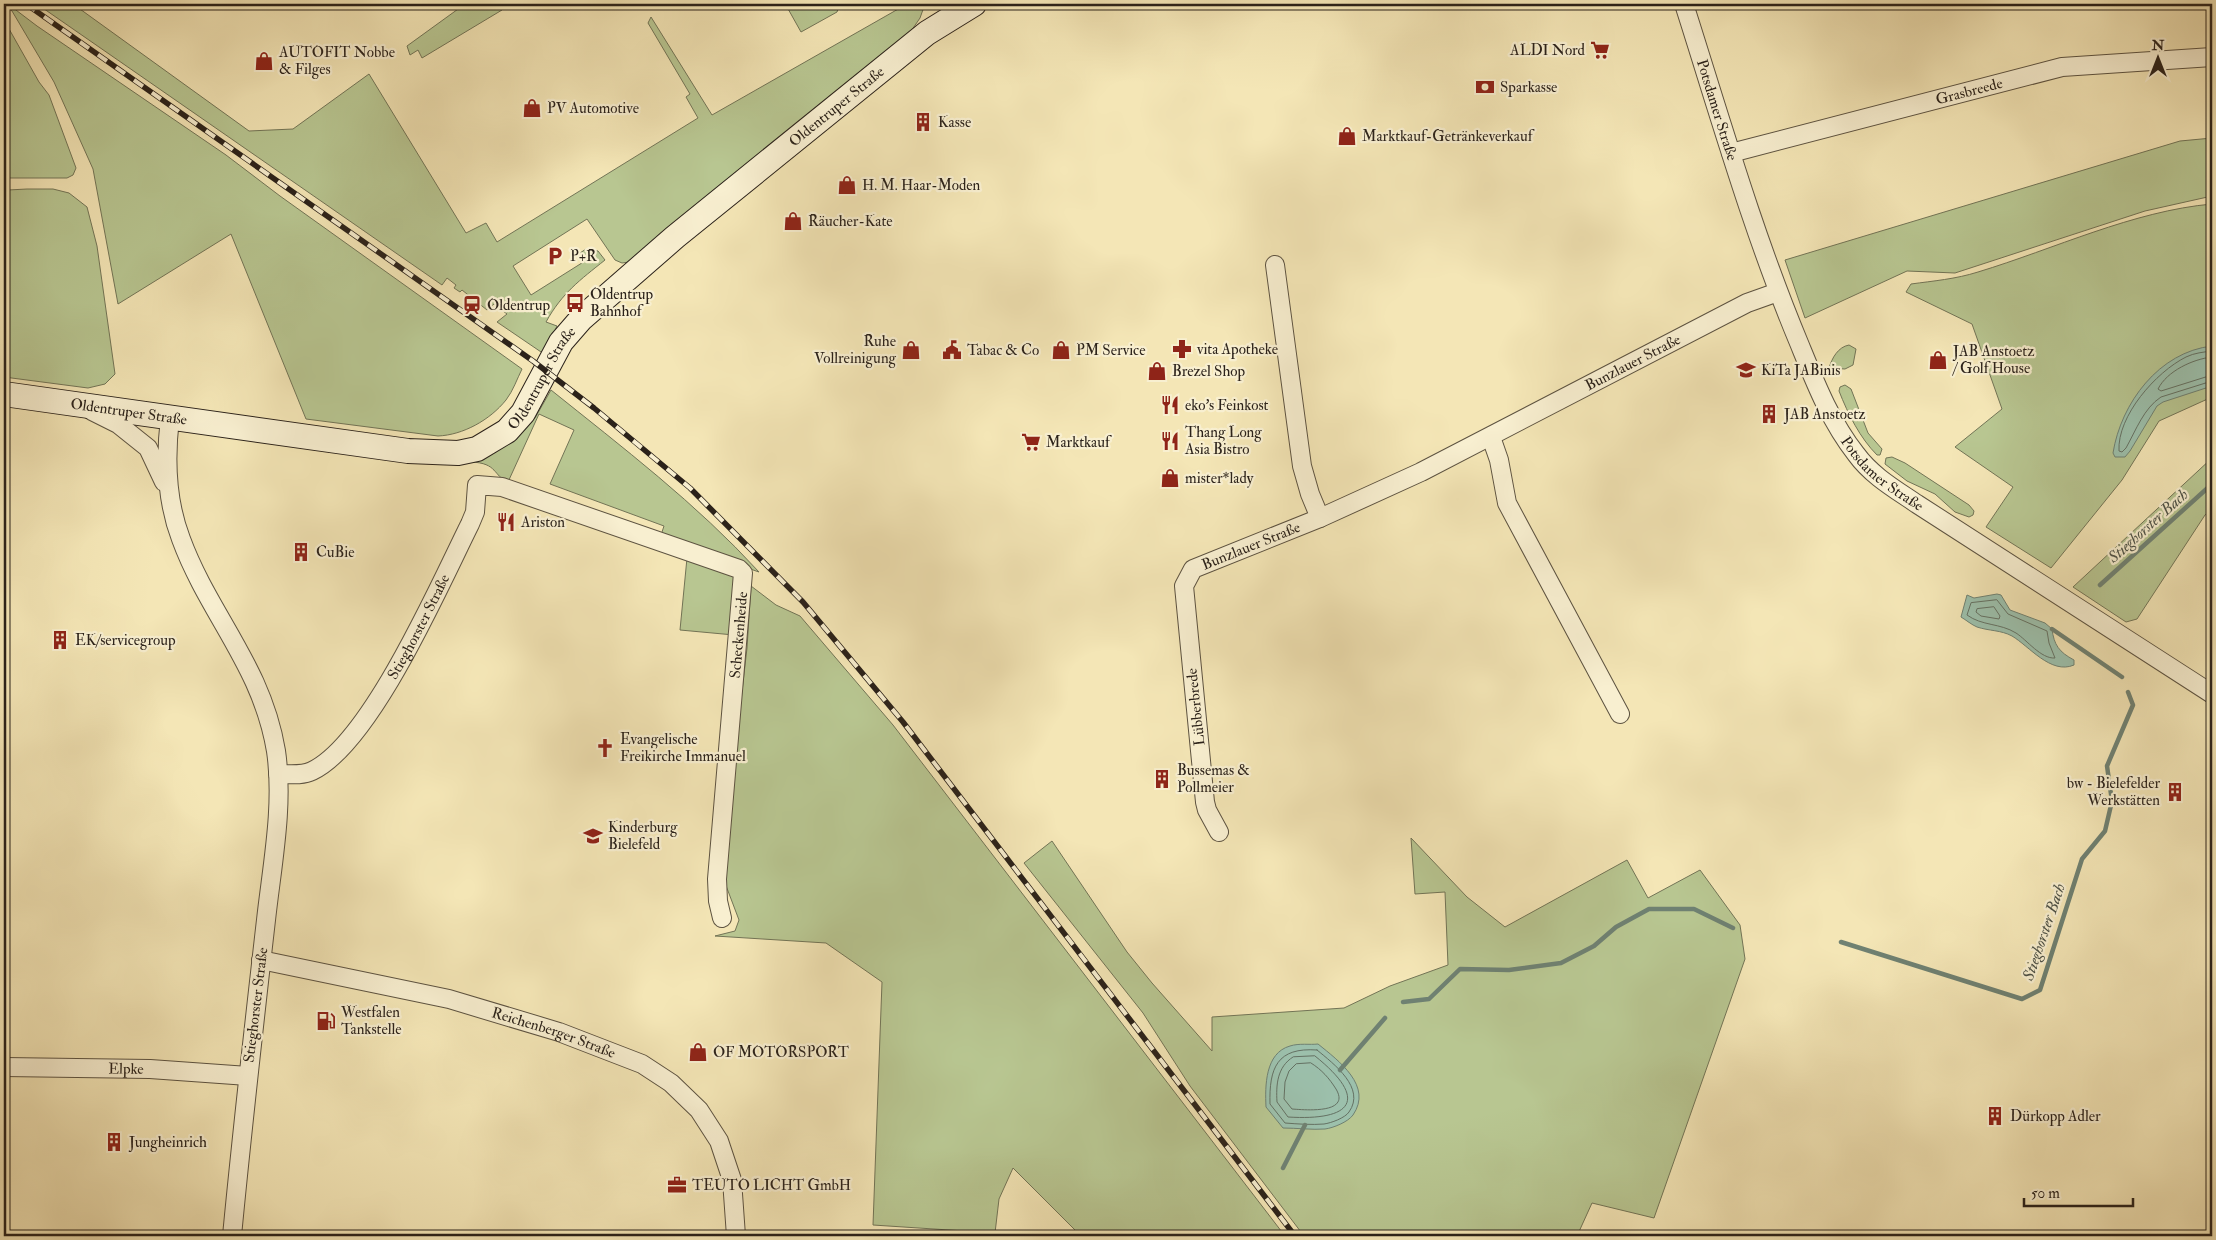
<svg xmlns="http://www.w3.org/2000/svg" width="2216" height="1240" font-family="'IM FELL Double Pica',serif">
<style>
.green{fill:#b8c691;stroke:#727456}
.water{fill:#9cc0ac;stroke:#6f8172}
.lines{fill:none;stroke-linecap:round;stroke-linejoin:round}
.shore{stroke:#647163;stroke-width:1}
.stream{stroke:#6f8172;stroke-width:4.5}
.street-casing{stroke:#5d5341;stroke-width:20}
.secondary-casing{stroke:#2b221a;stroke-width:26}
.street{stroke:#f8efd0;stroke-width:18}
.secondary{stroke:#f8efd0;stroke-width:24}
.rail-casing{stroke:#2b221a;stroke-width:5.5}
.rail{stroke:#f8efd0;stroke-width:4;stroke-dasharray:11;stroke-linecap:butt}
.labels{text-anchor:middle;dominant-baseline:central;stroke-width:4.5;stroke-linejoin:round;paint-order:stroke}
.poi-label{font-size:15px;fill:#2b221a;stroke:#f8efd0;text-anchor:start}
.street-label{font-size:15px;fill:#2b221a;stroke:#f8efd0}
.water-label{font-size:16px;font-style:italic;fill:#4d5146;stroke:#f8efd0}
</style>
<rect width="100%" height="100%" fill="#f4e6b6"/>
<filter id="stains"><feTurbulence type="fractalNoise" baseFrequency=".004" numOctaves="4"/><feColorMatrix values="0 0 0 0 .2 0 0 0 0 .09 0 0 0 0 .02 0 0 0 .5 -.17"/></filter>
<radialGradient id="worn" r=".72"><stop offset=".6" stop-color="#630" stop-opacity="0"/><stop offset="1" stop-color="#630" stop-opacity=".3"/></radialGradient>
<path class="green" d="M4,4H8L37,26L226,155L280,196L522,369C517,379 513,391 506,400C490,420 463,435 438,436L306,419L231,234L118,304L93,169L54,82L12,11Z
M37,4H73L249,131L293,129L369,74L466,233L486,223L497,242L698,118L686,97L690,94L648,23L651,17L712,115L907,4H925L920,18L907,37L629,262L622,263L615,260L587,219L513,266L531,295L585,261L580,253L586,249L598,251L605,260C580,280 562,293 546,322L557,326L544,354L497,322L507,314L494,304L487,310L462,290L460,292L454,288L456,285L447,278L442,285Z
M465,4H498L502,10L422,58L418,50L410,55L407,46Z
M792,4H840L837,12L801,32L787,7Z
M4,20L39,82L49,95L76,168L73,175L67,178H4Z
M2212,138V196L2145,211L1955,273L1907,271L1805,318L1785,260L2180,141Z
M27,189H53L69,193L87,207L97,246L115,374L105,384L88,388L4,377V195L8,190Z
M2212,204V397L2159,421L2122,480L2051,568L1986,527L2013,487L1955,447L2002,409L1972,324L1906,292L1911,284C1933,281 1956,279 1978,272C2054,249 2133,211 2212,204Z
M1849,345L1856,349L1853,365L1845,369L1829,368C1832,358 1838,347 1849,345Z
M1845,385L1851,389L1868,433L1882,449L1880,455H1877C1860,438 1848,414 1839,391L1840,387Z
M551,390C622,447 697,504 759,572L660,538L664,526L550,484L574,430L539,414L508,482C493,476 498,463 471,462L530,419L535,418Z
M1892,457L1905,463L1969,505L1974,511L1973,515L1969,517L1955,512L1935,494L1907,481L1885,464L1886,458Z
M2212,458V509L2205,515L2137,619L2126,622L2073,587Z
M687,558L736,575L734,635L680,630Z
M751,586L776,605L800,616L893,725L1285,1236H1081L1013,1168L999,1199L995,1233L873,1225L882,982L826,943L715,936L735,931L739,920L725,883L732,779L747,648Z
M1411,838L1467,897L1505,927L1627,860L1648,898L1700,870L1740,925L1745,959L1654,1218L1592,1203L1577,1236H1304L1190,1086L1143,1013L1024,863L1052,841L1127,952L1152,983L1212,1051V1017L1344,1008L1390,986L1448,965L1445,892L1415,894Z"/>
<path class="water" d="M2212,346V386L2163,402L2157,406L2130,451L2125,457H2115L2113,453C2121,403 2159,352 2212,346Z
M1997,594L2001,595L2010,610L2045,623L2052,629C2054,645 2059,652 2074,660V665C2051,675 2029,646 2012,636C2001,630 1989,631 1977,627C1972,625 1966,620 1961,617L1967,595L1974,598Z
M1318,1044C1339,1061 1373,1086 1353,1115C1348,1122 1333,1128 1325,1129C1312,1130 1297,1128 1283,1128L1266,1107C1265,1086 1265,1053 1290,1046C1299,1043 1310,1045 1318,1044Z"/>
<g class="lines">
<path class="shore" d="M2212,351C2204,352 2194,353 2186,357C2156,372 2117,416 2119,451L2122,452L2126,448C2136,430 2144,408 2161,397L2212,381
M2212,357C2193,359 2167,371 2158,389L2161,391L2212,375
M1997,600L2008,614L2047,631L2049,643L2055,658C2041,659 2027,640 2016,633C2000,623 1982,626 1967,615L1971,603Z
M1994,607L2000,616L1999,619L1981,616L1976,612L1977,609Z
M1317,1050C1334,1064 1366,1088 1349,1112C1345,1118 1331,1123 1324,1124C1312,1125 1298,1124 1285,1123L1270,1104C1269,1068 1277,1047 1317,1050Z
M1315,1056C1370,1100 1352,1121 1288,1117L1277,1102C1276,1085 1277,1067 1293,1057Z
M1311,1063C1322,1070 1329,1078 1336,1089C1351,1114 1306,1110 1292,1109L1284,1099L1285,1082L1289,1071L1296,1064Z"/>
<path class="stream" d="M2100,585L2212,484
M2052,629L2122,677
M1841,942L2022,999L2040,990L2082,859L2105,831L2112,801L2107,766L2133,705L2128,692
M1403,1002L1429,999L1460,969L1509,970L1561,963L1594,946L1616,927L1649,909H1694L1733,928
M1340,1070L1385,1018
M1283,1168L1305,1125"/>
<g class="street-casing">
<g id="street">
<path id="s1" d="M1684,4C1720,117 1753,233 1799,343C1815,382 1830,421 1856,454C1872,476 1895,489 1917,504L2212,694"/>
<path id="s2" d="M1731,153L2062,67L2212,57"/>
<path d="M1275,265L1302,466L1310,494L1320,518"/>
<path d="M92,411L118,424L148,448L164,482"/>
<path d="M170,418C165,459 166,500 181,539C209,615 262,666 276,751C284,806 272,865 266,920C254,1025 242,1131 232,1236"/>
<path d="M1491,437L1499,460L1507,503L1620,714"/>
<path id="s3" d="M278,774C288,774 302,776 312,771C371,743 440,584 470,524L475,512L477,485L502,487L739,569L743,573L717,879L718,901L722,918"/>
<path id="s4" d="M1219,832L1207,810L1205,802L1184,586L1193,569L1320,518L1421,472L1747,303L1778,292"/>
<path id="s5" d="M261,960L449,999L559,1032L642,1064L671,1083L699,1110L719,1141L732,1180L736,1236"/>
<path id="s6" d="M4,1067L150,1069L248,1076"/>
</g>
</g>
<g class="secondary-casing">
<g id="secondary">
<path id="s7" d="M4,394L408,451L458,453L477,449L507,431L523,413L561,342L581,319L675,237L927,33L974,4"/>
</g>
</g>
<use href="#street" class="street"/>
<use href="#secondary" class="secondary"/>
<g class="rail-casing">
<path id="rail" d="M26,4L533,361L594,408L690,488L803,602L903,722L1295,1236"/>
</g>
<use href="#rail" class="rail"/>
</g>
<defs>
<g id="supermarket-bare" transform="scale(1.5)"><path d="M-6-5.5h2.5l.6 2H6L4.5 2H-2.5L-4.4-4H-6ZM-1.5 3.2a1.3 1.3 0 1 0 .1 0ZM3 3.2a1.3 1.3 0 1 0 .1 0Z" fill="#8f2418" stroke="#f8efd0" stroke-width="2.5" paint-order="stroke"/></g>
<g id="shop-bare" transform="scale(1.5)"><path d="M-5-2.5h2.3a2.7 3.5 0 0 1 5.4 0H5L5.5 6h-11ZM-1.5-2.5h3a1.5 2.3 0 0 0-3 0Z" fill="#8f2418" stroke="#f8efd0" stroke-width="2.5" paint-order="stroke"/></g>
<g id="bank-bare" transform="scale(1.5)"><path d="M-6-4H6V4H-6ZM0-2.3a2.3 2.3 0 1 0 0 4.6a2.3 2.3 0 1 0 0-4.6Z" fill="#8f2418" stroke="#f8efd0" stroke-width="2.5" paint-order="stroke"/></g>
<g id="building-bare" transform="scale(1.5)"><path d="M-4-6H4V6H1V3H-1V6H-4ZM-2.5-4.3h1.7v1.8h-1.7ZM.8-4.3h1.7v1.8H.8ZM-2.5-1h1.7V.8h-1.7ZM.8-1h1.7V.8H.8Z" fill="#8f2418" stroke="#f8efd0" stroke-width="2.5" paint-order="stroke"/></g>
<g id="parking-bare" transform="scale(1.5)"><path d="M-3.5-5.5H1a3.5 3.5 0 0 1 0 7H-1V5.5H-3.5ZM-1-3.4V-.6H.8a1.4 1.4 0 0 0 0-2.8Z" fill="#8f2418" stroke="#f8efd0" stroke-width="2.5" paint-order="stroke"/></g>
<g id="bus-bare" transform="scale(1.5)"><path d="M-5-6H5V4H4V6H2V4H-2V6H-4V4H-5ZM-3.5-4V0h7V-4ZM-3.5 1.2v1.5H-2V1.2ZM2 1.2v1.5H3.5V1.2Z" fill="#8f2418" stroke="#f8efd0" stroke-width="2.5" paint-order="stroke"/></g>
<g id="station-bare" transform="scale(1.5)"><path d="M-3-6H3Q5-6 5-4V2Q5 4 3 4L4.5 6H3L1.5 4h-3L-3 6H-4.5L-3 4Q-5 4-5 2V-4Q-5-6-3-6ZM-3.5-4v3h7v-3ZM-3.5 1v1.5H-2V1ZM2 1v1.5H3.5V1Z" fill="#8f2418" stroke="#f8efd0" stroke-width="2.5" paint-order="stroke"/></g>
<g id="pharmacy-bare" transform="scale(1.5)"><path d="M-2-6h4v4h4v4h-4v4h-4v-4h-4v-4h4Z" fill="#8f2418" stroke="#f8efd0" stroke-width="2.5" paint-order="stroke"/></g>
<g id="civic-bare" transform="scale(1.5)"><path d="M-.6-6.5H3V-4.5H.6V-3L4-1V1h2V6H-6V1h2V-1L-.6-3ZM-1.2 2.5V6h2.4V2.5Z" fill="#8f2418" stroke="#f8efd0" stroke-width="2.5" paint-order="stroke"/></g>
<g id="school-bare" transform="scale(1.5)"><path d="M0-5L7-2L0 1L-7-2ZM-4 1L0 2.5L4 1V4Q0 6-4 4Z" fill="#8f2418" stroke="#f8efd0" stroke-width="2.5" paint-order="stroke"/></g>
<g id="restaurant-bare" transform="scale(1.5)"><path d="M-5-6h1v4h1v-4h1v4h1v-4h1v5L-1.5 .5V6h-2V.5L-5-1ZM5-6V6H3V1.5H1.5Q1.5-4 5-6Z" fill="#8f2418" stroke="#f8efd0" stroke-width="2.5" paint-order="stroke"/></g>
<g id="church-bare" transform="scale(1.5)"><path d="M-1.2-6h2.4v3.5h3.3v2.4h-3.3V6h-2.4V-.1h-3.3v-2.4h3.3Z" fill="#8f2418" stroke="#f8efd0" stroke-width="2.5" paint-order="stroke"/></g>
<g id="fuel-bare" transform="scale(1.5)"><path d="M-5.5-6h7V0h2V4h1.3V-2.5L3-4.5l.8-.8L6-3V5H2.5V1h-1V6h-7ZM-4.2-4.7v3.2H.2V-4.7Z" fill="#8f2418" stroke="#f8efd0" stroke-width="2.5" paint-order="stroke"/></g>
<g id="office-bare" transform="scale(1.5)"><path d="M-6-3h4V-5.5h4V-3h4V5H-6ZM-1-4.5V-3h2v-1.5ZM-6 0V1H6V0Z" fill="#8f2418" stroke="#f8efd0" stroke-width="2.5" paint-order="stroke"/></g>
</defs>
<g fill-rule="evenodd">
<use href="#supermarket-bare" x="1600" y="50"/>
<use href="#shop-bare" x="264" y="61"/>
<use href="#bank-bare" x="1485" y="87"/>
<use href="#shop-bare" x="532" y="108"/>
<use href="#building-bare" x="923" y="122"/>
<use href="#shop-bare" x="1347" y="136"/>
<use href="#shop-bare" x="847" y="185"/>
<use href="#shop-bare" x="793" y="221"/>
<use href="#parking-bare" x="555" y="256"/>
<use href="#bus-bare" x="575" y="303"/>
<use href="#station-bare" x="472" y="305"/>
<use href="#pharmacy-bare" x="1182" y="349"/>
<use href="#shop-bare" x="911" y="350"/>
<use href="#civic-bare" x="952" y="350"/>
<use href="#shop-bare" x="1061" y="350"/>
<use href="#shop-bare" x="1938" y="360"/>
<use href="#school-bare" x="1746" y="370"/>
<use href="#shop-bare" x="1157" y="371"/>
<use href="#restaurant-bare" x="1170" y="405"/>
<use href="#building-bare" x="1769" y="414"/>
<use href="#restaurant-bare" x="1170" y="441"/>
<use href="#supermarket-bare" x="1031" y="442"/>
<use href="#shop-bare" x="1170" y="478"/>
<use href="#restaurant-bare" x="506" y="522"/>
<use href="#building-bare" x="301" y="552"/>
<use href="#building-bare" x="60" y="640"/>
<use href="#church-bare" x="605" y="748"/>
<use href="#building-bare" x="1162" y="779"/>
<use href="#building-bare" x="2175" y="792"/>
<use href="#school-bare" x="593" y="836"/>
<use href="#fuel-bare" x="326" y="1021"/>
<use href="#shop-bare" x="698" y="1052"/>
<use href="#building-bare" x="1995" y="1116"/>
<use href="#building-bare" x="114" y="1142"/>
<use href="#office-bare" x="677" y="1185"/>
</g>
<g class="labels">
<g class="poi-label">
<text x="1585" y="50" text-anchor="end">ALDI Nord</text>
<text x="279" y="52">AUTOFIT Nobbe<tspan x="279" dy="17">&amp; Filges</tspan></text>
<text x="1500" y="87">Sparkasse</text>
<text x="547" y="108">PV Automotive</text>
<text x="938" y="122">Kasse</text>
<text x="1362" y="136">Marktkauf-Getränkeverkauf</text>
<text x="862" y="185">H. M. Haar-Moden</text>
<text x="808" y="221">Räucher-Kate</text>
<text x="570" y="256">P+R</text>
<text x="590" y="294">Oldentrup<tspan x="590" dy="17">Bahnhof</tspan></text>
<text x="487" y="305">Oldentrup</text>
<text x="896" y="341" text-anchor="end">Ruhe<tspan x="896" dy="17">Vollreinigung</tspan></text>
<text x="1197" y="349">vita Apotheke</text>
<text x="967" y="350">Tabac &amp; Co</text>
<text x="1076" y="350">PM Service</text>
<text x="1953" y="351">JAB Anstoetz<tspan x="1953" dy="17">/ Golf House</tspan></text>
<text x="1761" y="370">KiTa JABinis</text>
<text x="1172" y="371">Brezel Shop</text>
<text x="1185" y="405">eko's Feinkost</text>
<text x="1784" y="414">JAB Anstoetz</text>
<text x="1185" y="432">Thang Long<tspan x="1185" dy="17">Asia Bistro</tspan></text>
<text x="1046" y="442">Marktkauf</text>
<text x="1185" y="478">mister*lady</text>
<text x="521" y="522">Ariston</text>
<text x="316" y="552">CuBie</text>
<text x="75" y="640">EK/servicegroup</text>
<text x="620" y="739">Evangelische<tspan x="620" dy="17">Freikirche Immanuel</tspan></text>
<text x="1177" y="770">Bussemas &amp;<tspan x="1177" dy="17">Pollmeier</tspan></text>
<text x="2160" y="783" text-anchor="end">bw - Bielefelder<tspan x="2160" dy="17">Werkstätten</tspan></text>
<text x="608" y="827">Kinderburg<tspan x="608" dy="17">Bielefeld</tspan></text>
<text x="341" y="1012">Westfalen<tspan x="341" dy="17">Tankstelle</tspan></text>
<text x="713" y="1052">OF MOTORSPORT</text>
<text x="2010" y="1116">Dürkopp Adler</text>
<text x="129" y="1142">Jungheinrich</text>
<text x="692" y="1185">TEUTO LICHT GmbH</text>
</g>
<g class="street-label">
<text stroke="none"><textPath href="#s2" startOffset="246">Grasbreede</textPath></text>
<text stroke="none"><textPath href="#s7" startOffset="980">Oldentruper Straße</textPath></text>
<text stroke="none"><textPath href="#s1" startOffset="111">Potsdamer Straße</textPath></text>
<text stroke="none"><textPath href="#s4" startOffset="756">Bunzlauer Straße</textPath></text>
<text stroke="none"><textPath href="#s7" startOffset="576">Oldentruper Straße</textPath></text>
<text stroke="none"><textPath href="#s7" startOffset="126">Oldentruper Straße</textPath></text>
<text stroke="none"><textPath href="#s1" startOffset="516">Potsdamer Straße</textPath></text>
<text stroke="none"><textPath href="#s4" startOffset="332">Bunzlauer Straße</textPath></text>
<text stroke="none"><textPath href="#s3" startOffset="216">Stieghorster Straße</textPath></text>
<text transform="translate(739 635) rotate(-85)">Scheckenheide</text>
<text transform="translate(1196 707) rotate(-96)">Lübberbrede</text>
<text transform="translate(256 1005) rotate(-83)">Stieghorster Straße</text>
<text stroke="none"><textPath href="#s5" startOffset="302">Reichenberger Straße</textPath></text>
<text stroke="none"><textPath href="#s6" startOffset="122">Elpke</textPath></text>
</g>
<g class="water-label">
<text transform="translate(2148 526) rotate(-42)">Stieghorster Bach</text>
<text transform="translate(2044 932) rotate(-71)">Stieghorster Bach</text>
</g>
</g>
<rect width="2216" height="1240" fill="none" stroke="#f4e6b6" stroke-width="20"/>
<rect x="5" y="5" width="2206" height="1230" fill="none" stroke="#2b221a" stroke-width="2.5"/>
<rect x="10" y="10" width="2196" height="1220" fill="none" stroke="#2b221a"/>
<g transform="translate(2158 58)" stroke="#f8efd0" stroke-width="4" paint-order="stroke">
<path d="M0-4L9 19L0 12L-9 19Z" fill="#2b221a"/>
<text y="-8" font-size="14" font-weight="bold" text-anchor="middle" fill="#2b221a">N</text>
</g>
<path d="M2024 1198v8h109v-8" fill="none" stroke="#2b221a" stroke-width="2.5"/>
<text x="2031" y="1198" font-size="15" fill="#2b221a" stroke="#f8efd0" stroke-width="4" paint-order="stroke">50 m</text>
<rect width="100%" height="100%" filter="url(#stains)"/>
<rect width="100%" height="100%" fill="url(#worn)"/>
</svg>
